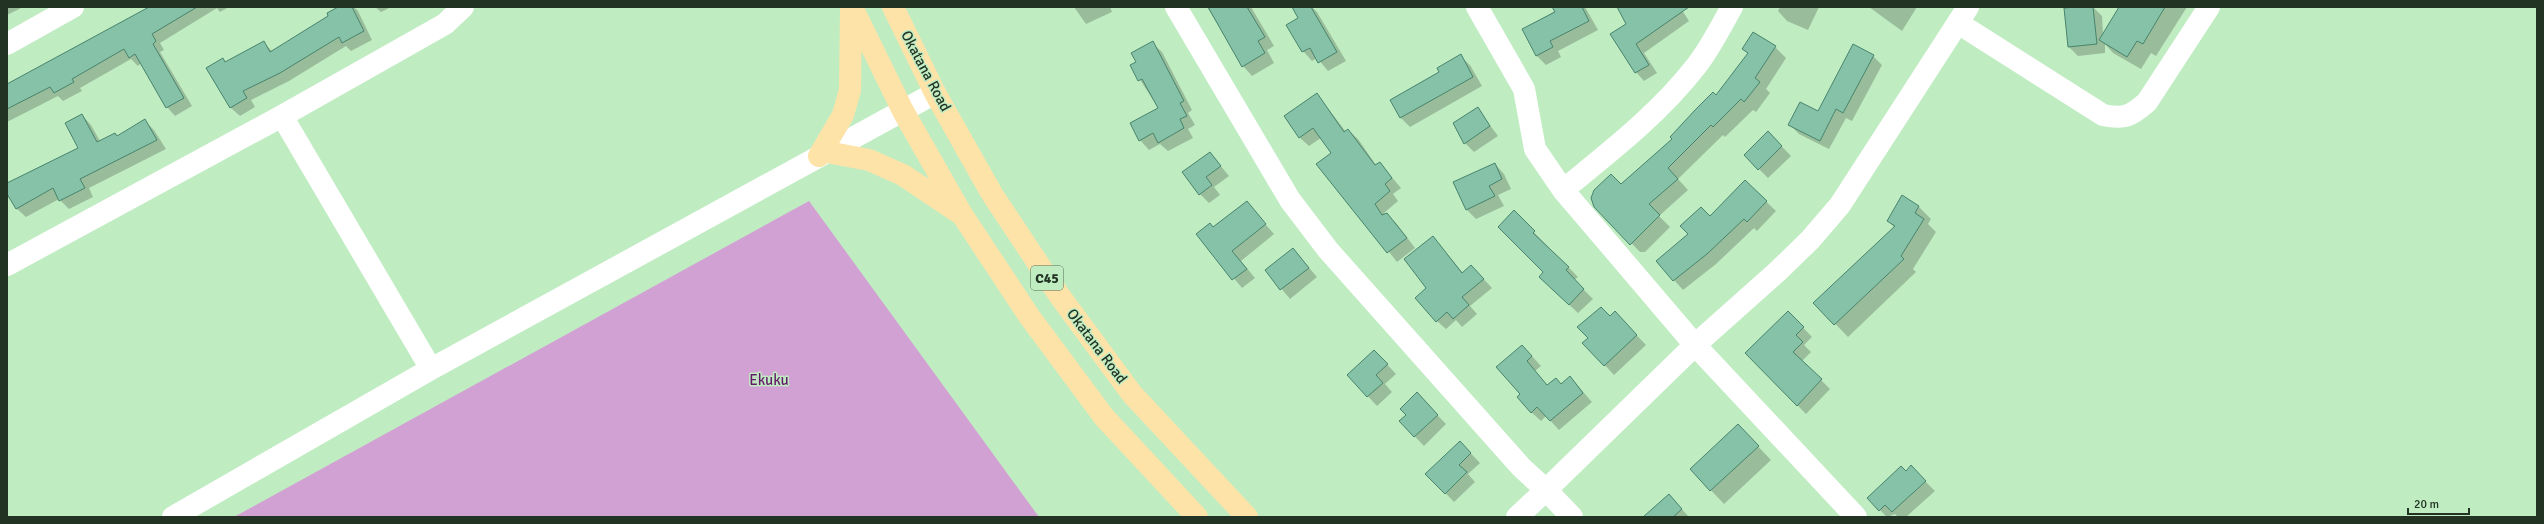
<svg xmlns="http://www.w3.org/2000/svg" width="2544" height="524" font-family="Signika,sans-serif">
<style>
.green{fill:#d2a1d3}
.shadow{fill:#0003}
.building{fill:#85c2a8;stroke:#48846c}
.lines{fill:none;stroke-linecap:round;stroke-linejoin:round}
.minor{stroke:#fff;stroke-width:22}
.major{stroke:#fde3a8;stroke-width:22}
.labels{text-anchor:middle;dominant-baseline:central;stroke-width:3;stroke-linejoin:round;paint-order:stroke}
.shield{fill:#c0ecc2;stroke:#516a53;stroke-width:1}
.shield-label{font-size:14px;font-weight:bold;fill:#223323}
.street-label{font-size:15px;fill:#223323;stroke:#c0ecc2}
.park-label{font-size:15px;fill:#651969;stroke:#c0ecc2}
</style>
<rect width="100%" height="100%" fill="#c0ecc2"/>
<path class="green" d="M809,201L1039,517H234Z"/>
<path class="shadow" d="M7,7H23L7,15Z
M161,7H229L220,12L217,8L160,43L164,50L160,52L192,106L175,116L167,107L141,63L138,66L131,59L80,88L82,91L63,101L58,96L7,122V84Z
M340,7H354L358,11L372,40L351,51L346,46L289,81L251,100L255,107L240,116L231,108L207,69L223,59L226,62L264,43L273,52L330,16Z
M375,7H391L381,12Z
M1074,7H1110L1112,12L1086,24Z
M1207,7H1251L1274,46L1267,50L1274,63L1252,76L1243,66Z
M1300,7H1312L1317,12L1346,61L1328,71L1317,58L1312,61L1303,51L1287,25L1299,19Z
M1562,7H1585L1598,30L1558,51L1561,57L1546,65L1537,56L1523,29Z
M1618,7H1680L1689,21L1644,53L1657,73L1644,81L1636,72L1628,25Z
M1780,7H1819L1808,30L1787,21L1778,11Z
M1869,7H1917L1902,31Z
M2087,7H2093L2102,16L2103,34L2120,7H2187L2156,56L2151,53L2141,69L2113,53L2105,44V53L2078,56L2069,47Z
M1152,43L1162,52L1192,110L1188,113L1195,125L1188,129L1193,138L1168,151L1160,144L1149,150L1140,140L1159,109L1131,66L1138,63Z
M1775,47L1786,58L1766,89L1770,93L1756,112L1753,110L1725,137L1723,135L1678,179L1688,190L1659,216L1670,227L1645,252H1640L1595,206L1621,186L1674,139L1716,96L1748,54L1744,49Z
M1460,56L1470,65L1482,86L1410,127L1401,118L1391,100L1440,72Z
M1873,56L1882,65L1852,121L1846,118L1829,149L1799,134L1789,124L1818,112Z
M1317,94L1346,132L1348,130L1358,139L1376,165L1380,163L1401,188L1393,194L1398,201L1384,213L1396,223L1415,248L1397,262L1339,188L1332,153L1321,138L1309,146L1299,137Z
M1478,109L1498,136L1474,152L1465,143Z
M82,115L91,125L100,141L118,137L145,121L154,130L166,149L89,188L93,197L69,209L59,199L26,217L16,208L7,192V185L79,148Z
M1768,132L1791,156L1768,178L1745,155Z
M1210,153L1229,176L1214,187L1220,195L1209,203L1200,194Z
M1495,164L1504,174L1511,189L1498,195L1504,206L1476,219L1467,210L1455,183Z
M1745,181L1776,211L1757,231L1754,228L1716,264L1683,290L1657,261L1710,217Z
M1246,202L1274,234L1241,261L1255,278L1242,288L1197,234L1214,228Z
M1919,207L1931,219L1928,224L1936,232L1913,269L1916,272L1848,337L1815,303L1894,227L1888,221Z
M1514,212L1578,277L1574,280L1593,299L1578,313L1549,286L1545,272Z
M1433,237L1463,273L1480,275L1492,288L1470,306L1477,314L1462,327L1456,320L1446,329L1437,321L1428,288Z
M1293,249L1317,277L1290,299L1266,270Z
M1788,312L1812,337L1804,345L1811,352L1802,361L1830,389L1806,414L1746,353Z
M1610,317L1624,322L1646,345L1614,375L1584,343Z
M1531,355L1541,366L1535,371L1548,386L1561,385L1570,377L1592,402L1559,430L1546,416L1541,421L1531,412L1521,395L1497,367Z
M1383,360L1396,374L1385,384L1392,392L1377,406L1348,375Z
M1417,394L1446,424L1424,446L1400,421L1407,415Z
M1751,439L1771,460L1724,504L1691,469Z
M1460,442L1480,463L1468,474L1475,482L1454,502L1427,474Z
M1920,476L1935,491L1906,517H1898L1895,514L1887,517L1868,498Z
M1669,495L1689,517H1644Z"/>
<path class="building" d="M149,7H197L152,34L156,41L153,44L184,98L166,108L135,54L129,58L124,49L72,79L74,82L54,93L50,87L7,109V84Z
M338,7H352L364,31L342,43L339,37L280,73L243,91L247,98L230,108L206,68L223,58L225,62L264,41L270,52L328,16L327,13Z
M1208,7H1247L1265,37L1258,41L1265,53L1242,67Z
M1292,7H1311L1337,52L1318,63L1310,48L1302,52L1286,25L1298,18Z
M1552,7H1582L1589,21L1550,41L1553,47L1536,56L1522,29L1555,12Z
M1617,7H1689L1636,44L1649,65L1635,73L1610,34L1626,24Z
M2077,7H2093L2097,44L2068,47L2064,8Z
M2119,7H2165L2143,44L2137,41L2127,57L2099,40Z
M1753,32L1776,46L1755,78L1760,82L1744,102L1741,99L1713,127L1711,125L1668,168L1678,179L1649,204L1660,215L1630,245L1594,207L1591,198L1594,190L1611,174L1621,184L1672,139L1670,137L1696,109L1713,92L1716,95L1748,53L1742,49Z
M1153,41L1184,101L1180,103L1187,116L1180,119L1184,128L1158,143L1153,133L1139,141L1130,123L1158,108L1142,79L1138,81L1130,65L1136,62L1131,53Z
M1853,44L1874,55L1843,113L1836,109L1820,141L1788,125L1800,102L1818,111Z
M1461,54L1473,77L1400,118L1390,100L1439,72L1437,68Z
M1317,93L1344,132L1348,129L1375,165L1380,162L1392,178L1385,184L1390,191L1375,204L1382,215L1387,213L1407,238L1387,253L1316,164L1331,153L1313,128L1299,138L1284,116Z
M1478,107L1490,126L1464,144L1453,123Z
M82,114L97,142L115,133L117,136L145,119L157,140L80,179L85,188L59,201L53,188L16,209L7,194V183L78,148L65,123Z
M1768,131L1782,146L1758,170L1744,155Z
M1210,152L1221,166L1206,177L1212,185L1199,195L1182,172Z
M1495,163L1502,179L1489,186L1495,196L1466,210L1453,182Z
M1745,180L1767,201L1747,222L1744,219L1707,254L1673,281L1656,261L1688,234L1680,226L1701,207L1710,216Z
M1902,195L1919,206L1915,213L1924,219L1901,256L1904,259L1834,325L1813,303L1895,226L1887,221Z
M1247,201L1266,224L1232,251L1247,269L1232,280L1196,234L1210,223L1213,227Z
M1514,210L1535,231L1533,233L1569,267L1566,270L1584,289L1569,305L1539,277L1543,272L1498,227Z
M1433,236L1462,273L1471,265L1484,279L1462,297L1469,305L1453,319L1447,312L1436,322L1415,298L1426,288L1404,259Z
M1293,248L1309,268L1280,290L1265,270Z
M1601,307L1610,316L1615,311L1637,335L1604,366L1582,343L1588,338L1577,327Z
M1788,311L1804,327L1796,335L1803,342L1793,352L1822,379L1797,406L1745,353Z
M1522,345L1532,356L1527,361L1547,385L1556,378L1561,384L1570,376L1583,393L1550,421L1537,407L1531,413L1517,397L1520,394L1496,367Z
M1374,350L1388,364L1376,375L1383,383L1367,397L1347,375Z
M1417,392L1438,415L1414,437L1399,421L1406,415L1400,409Z
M1738,424L1759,446L1710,491L1690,469Z
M1460,441L1471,453L1459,465L1467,472L1445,494L1425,474Z
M1911,465L1926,481L1892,512L1885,505L1879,511L1867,498L1901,466L1906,471Z
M1669,494L1682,509L1673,517H1643Z"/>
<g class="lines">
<path class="minor" d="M1176,7L1290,200L1328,250L1521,467L1546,490L1695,345L1778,271L1810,240L1840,205L1968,7
M1477,7L1524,89L1535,149L1563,190L1695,345L1856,517
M1958,23L2103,115C2124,119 2130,117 2147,102L2209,7
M7,44L73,7
M282,116L431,369
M1563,190C1611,151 1659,114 1697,65C1711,47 1721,26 1732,7
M7,265L282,116L445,24L463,7
M173,517L431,369L935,93
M1517,517L1546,490L1572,517"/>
<path class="major" d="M852,7L903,111L961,213L1029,316L1104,417L1197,517
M893,7L935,93L992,194L1059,295L1132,394L1247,517
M827,152L869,160L903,175L958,212
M819,156L843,115L850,90L851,9"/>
</g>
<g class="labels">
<rect class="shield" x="1031" y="266" width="32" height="24" rx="3"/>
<g class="shield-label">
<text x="1047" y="278">C45</text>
</g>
<g class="street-label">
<text transform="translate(926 71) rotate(62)">Okatana Road</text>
<text transform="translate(1097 346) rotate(53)">Okatana Road</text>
</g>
<g class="park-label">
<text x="769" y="380">Ekuku</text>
</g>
</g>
<rect width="2544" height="524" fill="none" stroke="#223323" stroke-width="16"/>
<path d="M2408 508v6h61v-6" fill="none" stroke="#223323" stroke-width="2"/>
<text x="2414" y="508" font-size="12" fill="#223323" stroke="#c0ecc2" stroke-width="3" paint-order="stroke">20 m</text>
</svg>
